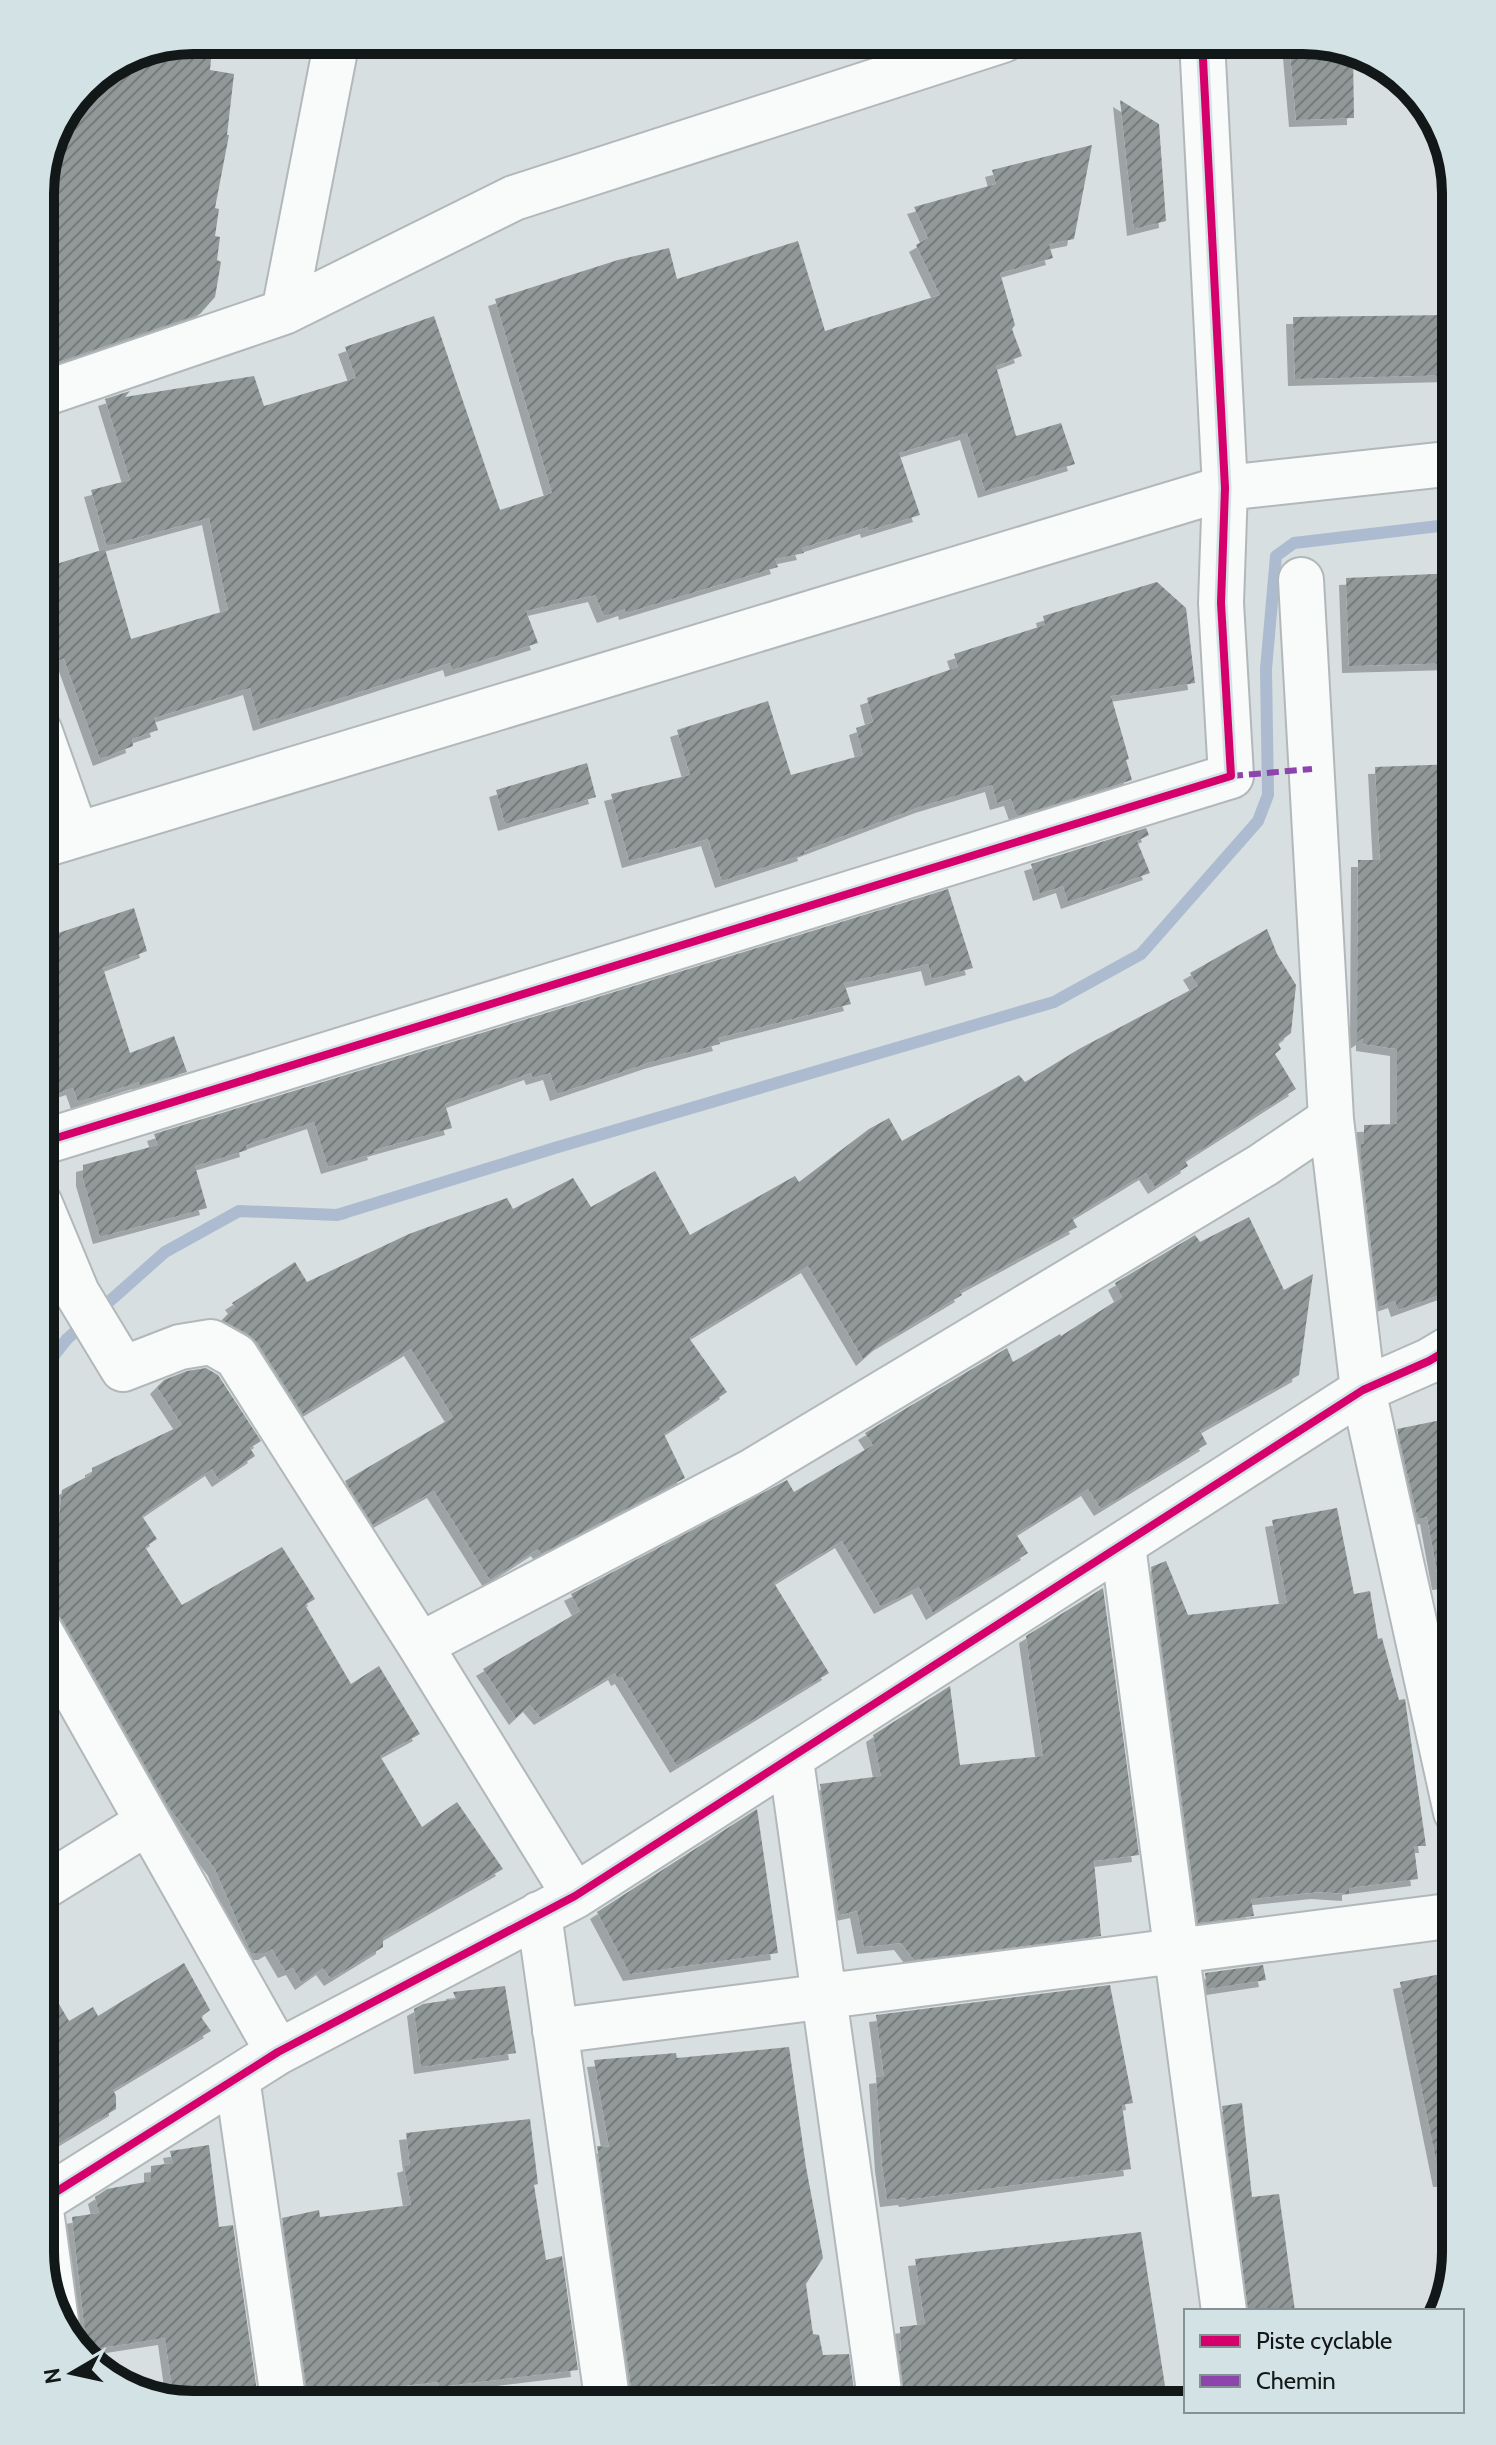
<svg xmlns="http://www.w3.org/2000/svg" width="1496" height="2445" font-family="Cabin,sans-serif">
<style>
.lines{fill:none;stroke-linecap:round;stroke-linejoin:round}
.stream{stroke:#acbbcf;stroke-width:12}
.building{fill:url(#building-hatch);filter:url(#shadow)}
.minor-casing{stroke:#b2b8b9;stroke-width:48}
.minor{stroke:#f9fafa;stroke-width:44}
.quiet{stroke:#8e44ad;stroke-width:6;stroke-dasharray:12 6;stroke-linecap:butt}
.cycleway-casing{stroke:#d3e2e5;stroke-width:13}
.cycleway{stroke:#d6006c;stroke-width:8}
.rim{fill:none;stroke:#121718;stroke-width:10}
</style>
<defs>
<pattern id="building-hatch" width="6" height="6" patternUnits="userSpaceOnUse" patternTransform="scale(2)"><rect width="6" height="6" fill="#919898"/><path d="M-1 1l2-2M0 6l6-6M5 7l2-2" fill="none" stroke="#757b7b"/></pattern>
<filter id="shadow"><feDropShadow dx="-7" dy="7" stdDeviation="0" flood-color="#0004"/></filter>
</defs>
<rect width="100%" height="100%" fill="#d7dfe1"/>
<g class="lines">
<path class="stream" d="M337,1215L558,1147L1054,1002L1141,954L1258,821L1268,795L1266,669L1276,556L1294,543L1456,524
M40,1373L67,1339L165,1252L239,1211L337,1215L345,1213"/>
</g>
<path class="building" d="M179,43L212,48L210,70L234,74L227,135H229L215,208L219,209L215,236L220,237L217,260L221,262L215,297L200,314L40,368V183L85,84L135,51Z
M1340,49L1353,54L1354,118L1296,120L1290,51Z
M1120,100L1159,124L1166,221L1134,229Z
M1092,145L1074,239L1049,244L1053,258L1000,273L1015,325L1012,329L1022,356L996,366L1016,436L1061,423L1075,464L985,491L967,433L899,453L920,515L868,531L867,527L802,548L804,553L775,559L778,567L626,613L625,609L604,616L595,595L526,611L538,643L452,670L450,663L260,724L250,688L154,718L158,730L132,739L133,746L100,759L64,659L40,664V569L105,549L131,639L228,610L209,518L107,546L91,490L130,480L105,399L130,391L125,397L254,376L264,406L356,378L345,347L434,316L500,510L552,493L495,299L618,260L669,248L677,279L798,241L825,331L940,295L916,245L928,238L914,207L996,184L992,170Z
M1449,315L1453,375L1295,379L1293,317Z
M1456,573V663L1349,666L1346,578Z
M1157,582L1186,608L1195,683L1111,696L1129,759L1126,760L1132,780L1017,816L1011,799L997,803L992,785L922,806L804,851L805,854L722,881L708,839L629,861L611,794L690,775L677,730L768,701L791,775L863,755L856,728L873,722L867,698L958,667L954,654L1045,625L1043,616Z
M587,763L596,797L505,824L496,790Z
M1456,764V1196H1438L1456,1242V1289L1398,1310L1395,1301L1378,1307L1361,1157V1144H1364V1125L1397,1124V1049L1363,1044V1038L1357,1042L1358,860H1380L1375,767Z
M1146,828L1149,835L1137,841L1150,873L1068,902L1063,886L1040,894L1031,864Z
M948,889L973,968L932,979L928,964L844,983L851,1004L718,1038L720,1044L651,1062L557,1094L550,1073L533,1078L531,1073L445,1104L452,1128L374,1150L375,1153L328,1167L314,1122L246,1145L247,1150L195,1166L207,1208L100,1237L83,1179V1165L158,1145L154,1134Z
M134,908L147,951L103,968L130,1053L174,1036L187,1072L140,1086L139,1082L78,1102L73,1088L40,1099V939Z
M1267,929L1277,954L1296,985L1291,1033L1278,1043L1281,1049L1275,1054L1296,1089L1185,1160L1188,1166L1155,1187L1146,1173L1072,1218L1077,1227L960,1291L962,1295L880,1344L863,1359L808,1266L689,1338L727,1392L664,1434L685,1478L541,1554L538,1549L490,1580L434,1491L373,1525L345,1481L453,1417L411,1349L303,1414L257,1342L248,1334L222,1320L235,1307L232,1303L295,1262L307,1282L409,1234L507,1198L513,1209L573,1178L591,1207L655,1171L690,1235L795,1176L799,1182L869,1129L889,1118L902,1141L1019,1075L1025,1082L1079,1049L1198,986L1190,973Z
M1249,1217L1284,1290L1313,1274L1299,1375L1200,1431L1207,1444L1101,1509L1088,1489L1016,1534L1028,1553L933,1613L919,1587L881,1607L842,1541L774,1583L829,1673L677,1766L622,1677L618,1679L615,1673L541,1718L530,1705L516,1718L483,1669L580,1611L571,1594L787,1480L794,1492L873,1445L865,1433L1007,1348L1013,1362L1060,1334L1061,1336L1122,1297L1115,1283L1195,1235L1200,1242Z
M206,1368L218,1375L261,1441L250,1448L255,1456L219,1480L212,1469L142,1516L157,1539L145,1547L182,1605L282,1547L315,1599L305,1605L351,1684L379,1666L420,1734L380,1756L422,1827L457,1802L503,1869L383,1938V1947L331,1979L323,1968L302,1983L293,1968L285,1971L272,1949L265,1953H251L215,1869L168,1806L62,1619L49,1608L62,1490L92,1474V1468L182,1425L157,1387L164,1380L187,1371Z
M1456,1417V1581L1439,1583L1427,1517L1418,1519L1397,1429Z
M1337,1508L1354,1594L1370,1591L1378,1639L1382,1638L1399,1700L1405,1699L1426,1846H1414L1418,1879L1349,1888V1894L1318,1892L1251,1899L1254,1916L1198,1923L1151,1567L1166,1561L1188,1615L1287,1603L1272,1520Z
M1103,1588L1139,1855L1094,1861L1101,1936L914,1960L901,1943L864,1947L857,1911L839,1915L820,1784L881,1776L873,1735L950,1686L960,1765L1043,1756L1026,1636Z
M757,1809L778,1953L630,1974L597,1912Z
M184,1963L210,2010L201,2017L211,2031L113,2090L116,2096V2109L40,2155V1972L69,2021L93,2007L98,2016Z
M1263,1965L1266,1980L1207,1989L1205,1973Z
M1446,1973L1456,2019V2179L1440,2180L1400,1982Z
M1110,1985L1133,2103L1122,2105L1131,2169L906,2200L905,2198L887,2200L882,2164L876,2077L884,2076L876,2015Z
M505,1986L516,2053L421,2067L414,2009L423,2004L456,1999L453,1992Z
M789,2047L806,2167L823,2258L806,2284L813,2334L819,2335L823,2355L849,2354L856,2405L719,2403L715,2384L632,2393L597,2146L609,2147L594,2060L676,2053L677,2058Z
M1242,2103L1252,2197L1279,2194L1295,2311H1248L1222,2106Z
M530,2119L538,2184L534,2185L546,2260L562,2256L578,2370L439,2387L438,2382L366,2390V2395L309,2404L282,2218L319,2210L320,2217L411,2205L404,2166L410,2164L406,2133Z
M209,2145L219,2227L233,2225L259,2405H183L174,2401L165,2338L87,2350L72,2217L99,2213L95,2197L107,2189L151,2181V2166L173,2163L170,2151Z
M1141,2232L1168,2405H905L899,2351H901L900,2327L925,2324L915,2259Z"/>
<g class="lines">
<g class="minor-casing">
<path id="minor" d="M284,312L337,40
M40,395L284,312L514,198L1003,40
M1301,580L1331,1119L1363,1390L1456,1812
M40,732L76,834
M40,846L1225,488L1456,463
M40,1143L1231,776L1221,603L1225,488L1202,40
M40,1204L77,1293L123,1369L180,1347L211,1342L236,1356L420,1645L575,1896
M1123,1546L1224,2311
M40,1631L278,2052
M420,1645L751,1472L1263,1165L1331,1119
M791,1760L881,2405
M40,1889L148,1822
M539,1914L608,2405
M555,2031L1456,1915
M237,2078L284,2405
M40,2202L278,2052L575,1896L1363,1390L1429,1361L1456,1345
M40,2203L56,2321"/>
</g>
<use href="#minor" class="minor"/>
<path class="quiet" d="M1231,776L1312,769"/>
<g class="cycleway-casing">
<path id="cycleway" d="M40,1143L1231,776L1221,603L1225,488L1202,40
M40,2202L278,2052L575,1896L1363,1390L1429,1361L1456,1345"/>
</g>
<use href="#cycleway" class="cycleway"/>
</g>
<path d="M0 0H1496V2445H0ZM193 54H1303A139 139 0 0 1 1442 193V2252A139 139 0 0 1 1303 2391H193A139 139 0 0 1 54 2252V193A139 139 0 0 1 193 54Z" fill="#d3e2e5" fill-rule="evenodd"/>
<path class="rim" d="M193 54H1303A139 139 0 0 1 1442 193V2252A139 139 0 0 1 1303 2391H193A139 139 0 0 1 54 2252V193A139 139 0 0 1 193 54Z"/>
<rect x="1184" y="2309" width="280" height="104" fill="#d3e2e5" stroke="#869193" stroke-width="2"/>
<rect x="1200" y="2335" width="40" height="12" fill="#d6006c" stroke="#869193" stroke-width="2"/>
<text x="1256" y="2349" font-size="24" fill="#121718">Piste cyclable</text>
<rect x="1200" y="2375" width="40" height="12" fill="#8e44ad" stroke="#869193" stroke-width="2"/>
<text x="1256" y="2389" font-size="24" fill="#121718">Chemin</text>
<g transform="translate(72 2373) rotate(261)" stroke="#d3e2e5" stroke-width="6" paint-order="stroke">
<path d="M0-6L14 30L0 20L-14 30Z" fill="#121718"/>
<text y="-12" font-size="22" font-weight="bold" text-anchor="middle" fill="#121718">N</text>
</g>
</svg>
